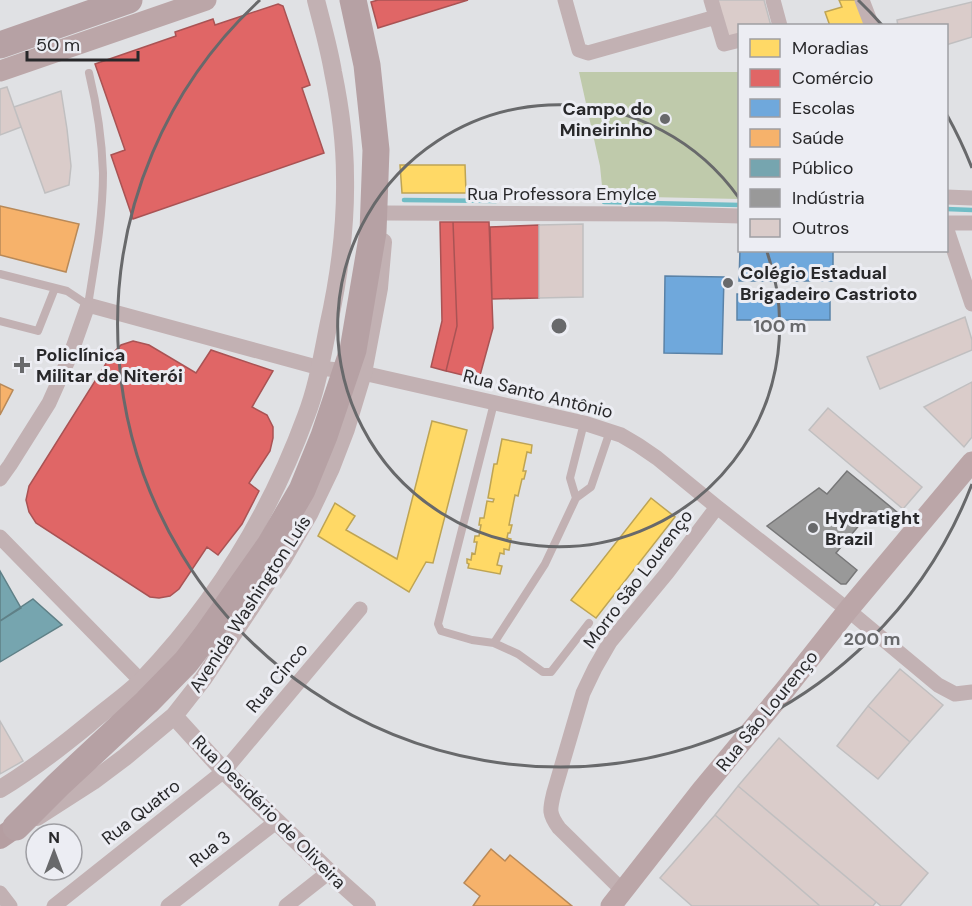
<svg xmlns="http://www.w3.org/2000/svg" width="972" height="906" font-family="'DM Sans',sans-serif">
<style>
.green{fill:#bfcaab}
.homes{fill:#ffd966;stroke:#bea454;stroke-width:1.5}
.shops{fill:#e06666;stroke:#a95354;stroke-width:1.5}
.schools{fill:#6fa8dc;stroke:#5a82a7;stroke-width:1.5}
.health{fill:#f6b26b;stroke:#b88958;stroke-width:1.5}
.public{fill:#76a5af;stroke:#5f8087;stroke-width:1.5}
.industry{fill:#999;stroke:#777778;stroke-width:1.5}
.lines{fill:none;stroke-linecap:round;stroke-linejoin:round}
.stream{stroke:#71bdc6;stroke-width:4.5}
.building{fill:#daccca;stroke:#c0bfc0;stroke-width:1.5}
.service{stroke:#c2b1b3;stroke-width:8}
.minor{stroke:#c2b1b3;stroke-width:15}
.tertiary{stroke:#c2b1b3;stroke-width:18}
.secondary{stroke:#bba6a8;stroke-width:21}
.primary{stroke:#b59ea1;stroke-width:22}
.motorway{stroke:#b6a1a4;stroke-width:27}
.ring{fill:none;stroke:#68696b;stroke-width:3}
.poi-dot{fill:#68696b;stroke:#ecedf3;stroke-width:2}
.labels{text-anchor:middle;dominant-baseline:central;stroke-width:6;stroke-linejoin:round;paint-order:stroke}
.poi-label{font-size:18px;font-weight:bold;fill:#28282a;stroke:#ecedf3;text-anchor:start}
.street-label{font-size:18px;fill:#28282a;stroke:#ecedf3}
.centre{fill:#68696b;stroke:#ecedf3;stroke-width:3}
.ring-label{font-size:18px;text-anchor:middle;font-weight:bold;fill:#68696b;stroke:#ecedf3;stroke-width:6;stroke-linejoin:round;paint-order:stroke}
</style>
<rect width="100%" height="100%" fill="#e0e1e4"/>
<path class="green" d="M739,72V199L603,196L600,166L579,72Z"/>
<path class="homes" d="M839,0H857L866,26H830L825,12L842,7Z
M400,165H465L466,193H402Z
M432,421L467,430L433,563L426,562L409,592L318,536L335,503L355,516L346,530L397,559Z
M502,439L532,445L531,453L527,452L523,471H526L524,479H522L518,496L515,495L509,525H512L510,533H508L507,538L511,539L509,550L504,549V554L500,553L497,565L502,566L500,574L468,568L469,564L467,563V559L471,560L472,553L475,554L477,542H474L475,536H479L481,525H479L480,518H484L487,501L493,502L494,499L488,498L494,464H497Z
M651,498L675,517L596,618L571,600Z"/>
<path class="shops" d="M378,0H468L378,28L371,2Z
M278,4L283,6L310,85L302,88L324,153L133,219L111,155L125,150L95,64L176,36L175,32L213,19L215,25Z
M440,222H453L457,326L446,371L431,367L442,321Z
M453,222H489L493,328L479,379L446,371L457,326Z
M539,225V298L492,299L490,227Z
M133,341L149,345L196,373L211,350L273,371L252,407L267,415L273,427V438L270,451L249,483L259,491L242,524L218,555L207,547L179,589L170,596L159,598L150,597L36,523L29,512L26,500L29,486L112,354L121,345Z"/>
<path class="schools" d="M740,250H833V281H739Z
M665,276L724,277L722,354L664,353Z
M737,294L830,295V320H737Z"/>
<path class="health" d="M0,206L79,224L66,272L0,255Z
M0,384L13,390L0,415Z
M491,849L505,861L510,855L572,906H473L480,896L464,883Z"/>
<path class="public" d="M0,571L21,608L0,621Z
M33,599L62,625L0,662V621Z"/>
<path class="industry" d="M847,471L903,517L893,529L871,511L836,553L857,570L846,584H841L767,526L819,488L827,494Z"/>
<g class="lines">
<path class="stream" d="M404,200L496,201
M604,202L740,205
M946,209L972,210"/>
</g>
<path class="building" d="M716,0H764L771,26H740V37L728,40Z
M972,2V37L946,45V26H898L897,20Z
M7,87L21,127L0,135V89Z
M61,91L67,129L71,166L69,185L45,193L14,107Z
M583,224V297L539,298V225Z
M965,317L972,340V350L880,389L867,357Z
M972,382V437L964,447L924,407Z
M828,408L922,487L903,509L809,430Z
M900,669L943,705L910,742L868,706Z
M868,706L910,742L878,779L837,746Z
M0,721L23,761L0,774Z
M779,738L928,873L900,906H881L738,786Z
M738,786L876,902L873,906H820L715,815Z
M715,815L820,906H692L660,878Z"/>
<g class="lines">
<path class="service" d="M0,274L67,291L88,305C95,261 103,217 103,173C102,139 97,106 89,73
M0,321L38,331L55,288
M494,403L438,624L441,631L472,640L494,643L545,564L576,498L591,487L610,431
M576,498L570,478L584,423
M494,643L518,654L543,672H551L589,623"/>
<path class="minor" d="M565,0L579,50L588,53L716,17L711,0
M773,0L780,26
M862,0L872,26
M716,17L724,44L740,40
M946,197L972,198
M385,213L666,214L740,216
M946,223H972
M946,227L972,304
M0,479L10,465L49,403L70,356L88,305L320,368L363,373L584,423L621,435L638,445L657,458L717,507L848,610L938,685L955,694L972,692
M0,537L141,681
M623,891L559,828C548,813 550,809 554,792L583,693L595,668L610,642L667,573L717,507
M0,893L10,906
M54,906L224,771L360,609
M168,906L276,822
M286,906L329,872"/>
<path class="tertiary" d="M174,716L224,771L329,872L367,906
M0,789C32,770 61,747 89,724C106,709 126,696 142,680C215,604 270,514 306,416C317,388 322,357 328,327C339,278 346,227 345,177C345,141 340,106 333,72C329,48 322,24 316,0
M37,817L93,781L125,757L174,716L203,679L283,559L309,514L331,468L346,429L363,373L379,288L383,242"/>
<path class="secondary" d="M0,71L206,0
M611,906L701,791L784,691L848,610L972,462"/>
<path class="primary" d="M0,838L16,827"/>
<path class="motorway" d="M0,45L129,0
M16,827L58,785L147,702L186,662L206,636L270,545L302,490L324,436L353,350L373,232L376,150L367,65L353,0"/>
</g>
<g class="ring">
<path d="M767 252A221 221 0 1 1 739 198"/>
<path d="M972 484A442 442 0 1 1 260 0M858 0A442 442 0 0 1 882 25M947 115A442 442 0 0 1 972 168"/>
</g>
<g class="poi-dot">
<circle cx="665" cy="119" r="6"/>
<circle cx="728" cy="283" r="6"/>
<path d="M19 356h6v6h6v6h-6v6h-6v-6h-6v-6h6z"/>
<circle cx="813" cy="528" r="6"/>
</g>
<g class="labels">
<g class="poi-label">
<text x="653" y="109" text-anchor="end">Campo do<tspan x="653" dy="21">Mineirinho</tspan></text>
<text x="740" y="273">Colégio Estadual<tspan x="740" dy="21">Brigadeiro Castrioto</tspan></text>
<text x="36" y="355">Policlínica<tspan x="36" dy="21">Militar de Niterói</tspan></text>
<text x="825" y="518">Hydratight<tspan x="825" dy="21">Brazil</tspan></text>
</g>
<g class="street-label">
<text x="562" y="194">Rua Professora Emylce</text>
<text transform="translate(538 394) rotate(14)">Rua Santo Antônio</text>
<text transform="translate(638 579) rotate(-53)">Morro São Lourenço</text>
<text transform="translate(250 604) rotate(-57)">Avenida Washington Luís</text>
<text transform="translate(277 678) rotate(-50)">Rua Cinco</text>
<text transform="translate(767 711) rotate(-51)">Rua São Lourenço</text>
<text transform="translate(141 812) rotate(-38)">Rua Quatro</text>
<text transform="translate(269 812) rotate(45)">Rua Desidério de Oliveira</text>
<text transform="translate(210 849) rotate(-38)">Rua 3</text>
</g>
</g>
<circle cx="559" cy="326" r="9" class="centre"/>
<g class="ring-label">
<text x="780" y="332">100 m</text>
<text x="872" y="645">200 m</text>
</g>
<rect x="738" y="24" width="210" height="228" fill="#ecedf3" stroke="#9e9ea3" stroke-width="1.5"/>
<rect x="750" y="39" width="30" height="18" fill="#ffd966" stroke="#9e9ea3" stroke-width="1.5"/>
<text x="792" y="54" font-size="18" fill="#28282a">Moradias</text>
<rect x="750" y="69" width="30" height="18" fill="#e06666" stroke="#9e9ea3" stroke-width="1.5"/>
<text x="792" y="84" font-size="18" fill="#28282a">Comércio</text>
<rect x="750" y="99" width="30" height="18" fill="#6fa8dc" stroke="#9e9ea3" stroke-width="1.5"/>
<text x="792" y="114" font-size="18" fill="#28282a">Escolas</text>
<rect x="750" y="129" width="30" height="18" fill="#f6b26b" stroke="#9e9ea3" stroke-width="1.5"/>
<text x="792" y="144" font-size="18" fill="#28282a">Saúde</text>
<rect x="750" y="159" width="30" height="18" fill="#76a5af" stroke="#9e9ea3" stroke-width="1.5"/>
<text x="792" y="174" font-size="18" fill="#28282a">Público</text>
<rect x="750" y="189" width="30" height="18" fill="#999999" stroke="#9e9ea3" stroke-width="1.5"/>
<text x="792" y="204" font-size="18" fill="#28282a">Indústria</text>
<rect x="750" y="219" width="30" height="18" fill="#daccca" stroke="#9e9ea3" stroke-width="1.5"/>
<text x="792" y="234" font-size="18" fill="#28282a">Outros</text>
<g transform="translate(54 852)"><circle r="28" fill="#ecedf3" stroke="#9e9ea3" stroke-width="1.5"/>
<path d="M0-4.5L10 22L0 15L-10 22Z" fill="#68696b"/>
<text y="-9" font-size="16" font-weight="bold" text-anchor="middle" fill="#28282a">N</text>
</g>
<path d="M27 51v9h111v-9" fill="none" stroke="#28282a" stroke-width="3"/>
<text x="36" y="51" font-size="18" fill="#28282a" stroke="#ecedf3" stroke-width="4.5" paint-order="stroke">50 m</text>
</svg>
